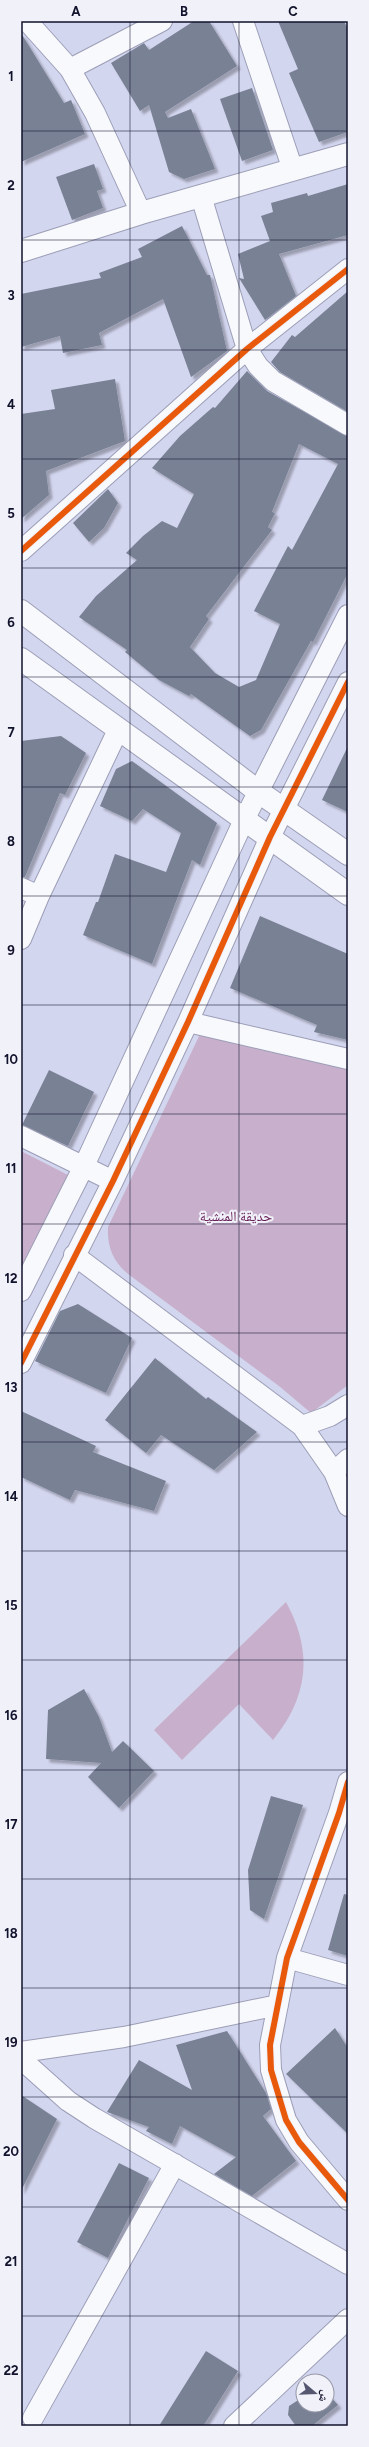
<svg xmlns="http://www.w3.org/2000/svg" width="369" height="2447" font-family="Figtree,'Noto Naskh Arabic',sans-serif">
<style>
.green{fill:#c8b0cc}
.building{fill:#798195;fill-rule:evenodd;filter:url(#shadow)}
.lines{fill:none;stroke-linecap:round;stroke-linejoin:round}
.minor-casing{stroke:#9c9eb6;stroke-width:22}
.tertiary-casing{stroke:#9c9eb6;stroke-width:24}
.trunk-casing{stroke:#9c9eb6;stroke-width:24}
.minor{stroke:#f8f9fd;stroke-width:20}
.tertiary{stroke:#f8f9fd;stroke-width:22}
.trunk{stroke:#f8f9fd;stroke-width:22}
.cycleway-casing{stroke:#f0f1f9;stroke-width:8}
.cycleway{stroke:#e8590c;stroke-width:6}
.grid{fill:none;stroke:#11122b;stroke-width:1;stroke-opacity:0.55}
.labels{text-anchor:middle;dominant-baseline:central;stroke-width:4;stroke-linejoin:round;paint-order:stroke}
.park-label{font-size:14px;fill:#651a53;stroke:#f0f1f9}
.neatline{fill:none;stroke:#11122b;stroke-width:1.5}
.grid-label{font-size:13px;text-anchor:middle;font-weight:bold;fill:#11122b}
</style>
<defs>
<filter id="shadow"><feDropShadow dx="3.5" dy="3.5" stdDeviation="1" flood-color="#0004"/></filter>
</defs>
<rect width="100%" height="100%" fill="#d3d6ef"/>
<path class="green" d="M202,1030L348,1063V1385L311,1413L279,1386L128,1274C113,1261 107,1247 108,1227Z
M21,1151L68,1175L21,1274Z
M286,1602C313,1651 309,1696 273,1740L239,1704L182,1760L154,1730Z"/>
<path class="building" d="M194,21H209L237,66L165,112L168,118L191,109L215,169L184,179L169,172L149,105L140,111L111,63L144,43L149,50Z
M278,21H344L348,30V132L319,142L289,73L298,69Z
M21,33L64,103L71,100L85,134L21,162Z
M252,88L273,150L242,161L220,99Z
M94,164L103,189L97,191L103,208L72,220L56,177Z
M348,184V235L279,254L296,296L265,320L239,278L244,279L238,254L270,241L261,216L273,212L271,203L307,193L308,196Z
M182,226L207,275H210L227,351L191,377L163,299L99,333L102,345L63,353L60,336L21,347V294L101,278L99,273L142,257L138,249Z
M348,291V412L280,372L271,362L292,335L295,337Z
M247,371L267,391L348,436V573L313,642L311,641L261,730L250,736L191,694L189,696L159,680L125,652L127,650L79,617L96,596L137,560L126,553L143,536L162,521L177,528L194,494L152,468L180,436L213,407L215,408ZM299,444L338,464L292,550L288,546L254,611L280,624L256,680L239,687L215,673L190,647L209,619L206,616L272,530L268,527L275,513L272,512Z
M115,379L125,441L46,471L49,495L21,519V414L55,409L51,390Z
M108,489L118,503L104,528L89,542L73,523Z
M61,736L86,753L65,795L60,793L25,877H21V741Z
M348,746V812L322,800Z
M132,761L217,823L200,865L192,860L152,964L83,935L96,902H98L115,854L166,872L181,833L143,809L132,821L100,806L116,769Z
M260,916L348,954V1040L314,1032L317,1025L230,988Z
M49,1070L94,1092L68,1146L22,1125Z
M78,1304L132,1338L106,1393L35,1361L60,1311Z
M155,1358L206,1399L208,1397L257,1432L214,1470L161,1435L146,1453L105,1420Z
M21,1411L96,1446L93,1452L166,1481L154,1511L75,1490L70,1500L21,1477Z
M84,1689L99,1717L112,1752L123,1741L154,1771L119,1808L88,1777L101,1763L46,1759L48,1710Z
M271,1796L303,1805L264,1919L250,1910L248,1870Z
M344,1894L348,1895V1956L328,1950Z
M335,2028L348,2048V2134L286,2074Z
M227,2031L266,2093L271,2109L263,2116L296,2161L252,2196L214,2174L236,2157L180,2126L172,2144L146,2131L149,2127L107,2112L139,2060L192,2090L176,2045Z
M21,2095L57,2119L21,2191Z
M119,2163L149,2178L108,2258L77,2242Z
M206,2351L238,2371L211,2414L203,2426H159Z
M327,2393L338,2405L312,2426H296L288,2415L289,2406L303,2397V2405H327Z"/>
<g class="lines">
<g class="minor-casing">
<path id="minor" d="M27,21L70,69L95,113L141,213
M243,21L293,170
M70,69L162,21
M201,196L247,349L258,366L273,381L348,425
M21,551L247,349L348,269
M21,888L39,896
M21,939L39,896L118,730
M188,1022L348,1059
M21,1136L113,1181
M74,1255L302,1426L334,1472L348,1506
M21,1291L84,1166L244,820L348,615
M21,1363L113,1181L188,1022L270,837L348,682
M302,1426L330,1416L348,1405
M334,1472L348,1459
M348,1782L339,1813L287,1958L270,2045L271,2070L286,2120L299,2142L348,2200
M287,1958L348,1975
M21,2052L124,2037L278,2005
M21,2059L68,2101L94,2118L348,2264
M33,2418L175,2164
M234,2426L348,2319"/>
</g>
<g class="tertiary-casing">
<path id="tertiary" d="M21,251L141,213L348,154"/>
</g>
<g class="trunk-casing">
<path id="trunk" d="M21,611L259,792L348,854
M21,659L348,894"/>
</g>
<use href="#minor" class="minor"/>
<use href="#tertiary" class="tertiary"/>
<use href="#trunk" class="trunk"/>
<g class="cycleway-casing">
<path id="cycleway" d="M21,551L247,349L348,269
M21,1363L113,1181L188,1022L270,837L348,682
M348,1782L339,1813L287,1958L270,2045L271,2070L286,2120L299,2142L348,2200"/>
</g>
<use href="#cycleway" class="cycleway"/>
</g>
<path class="grid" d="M130,21V2426M239,21V2426M21,131H348M21,240H348M21,350H348M21,459H348M21,568H348M21,677H348M21,787H348M21,896H348M21,1005H348M21,1114H348M21,1224H348M21,1333H348M21,1442H348M21,1551H348M21,1660H348M21,1770H348M21,1879H348M21,1988H348M21,2097H348M21,2207H348M21,2316H348"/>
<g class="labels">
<g class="park-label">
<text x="236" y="1216">حديقة المنشية</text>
</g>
</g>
<rect width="369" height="2447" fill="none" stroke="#f0f1f9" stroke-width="44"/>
<g transform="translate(315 2393) rotate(109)"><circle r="19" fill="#f0f1f9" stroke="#9798a7"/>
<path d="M0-3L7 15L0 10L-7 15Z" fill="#555770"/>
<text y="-6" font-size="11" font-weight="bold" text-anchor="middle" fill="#11122b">ش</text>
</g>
<rect x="22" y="22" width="325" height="2403" class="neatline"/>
<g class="grid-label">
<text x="76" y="16">A</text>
<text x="184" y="16">B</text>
<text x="293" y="16">C</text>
<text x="11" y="81">1</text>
<text x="11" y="190">2</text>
<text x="11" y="300">3</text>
<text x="11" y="409">4</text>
<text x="11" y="518">5</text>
<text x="11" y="627">6</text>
<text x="11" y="737">7</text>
<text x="11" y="846">8</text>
<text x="11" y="955">9</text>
<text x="11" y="1064">10</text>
<text x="11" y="1173">11</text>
<text x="11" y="1283">12</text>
<text x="11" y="1392">13</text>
<text x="11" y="1501">14</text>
<text x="11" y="1610">15</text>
<text x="11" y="1720">16</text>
<text x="11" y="1829">17</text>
<text x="11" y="1938">18</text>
<text x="11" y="2047">19</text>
<text x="11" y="2156">20</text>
<text x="11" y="2266">21</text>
<text x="11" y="2375">22</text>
</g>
</svg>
